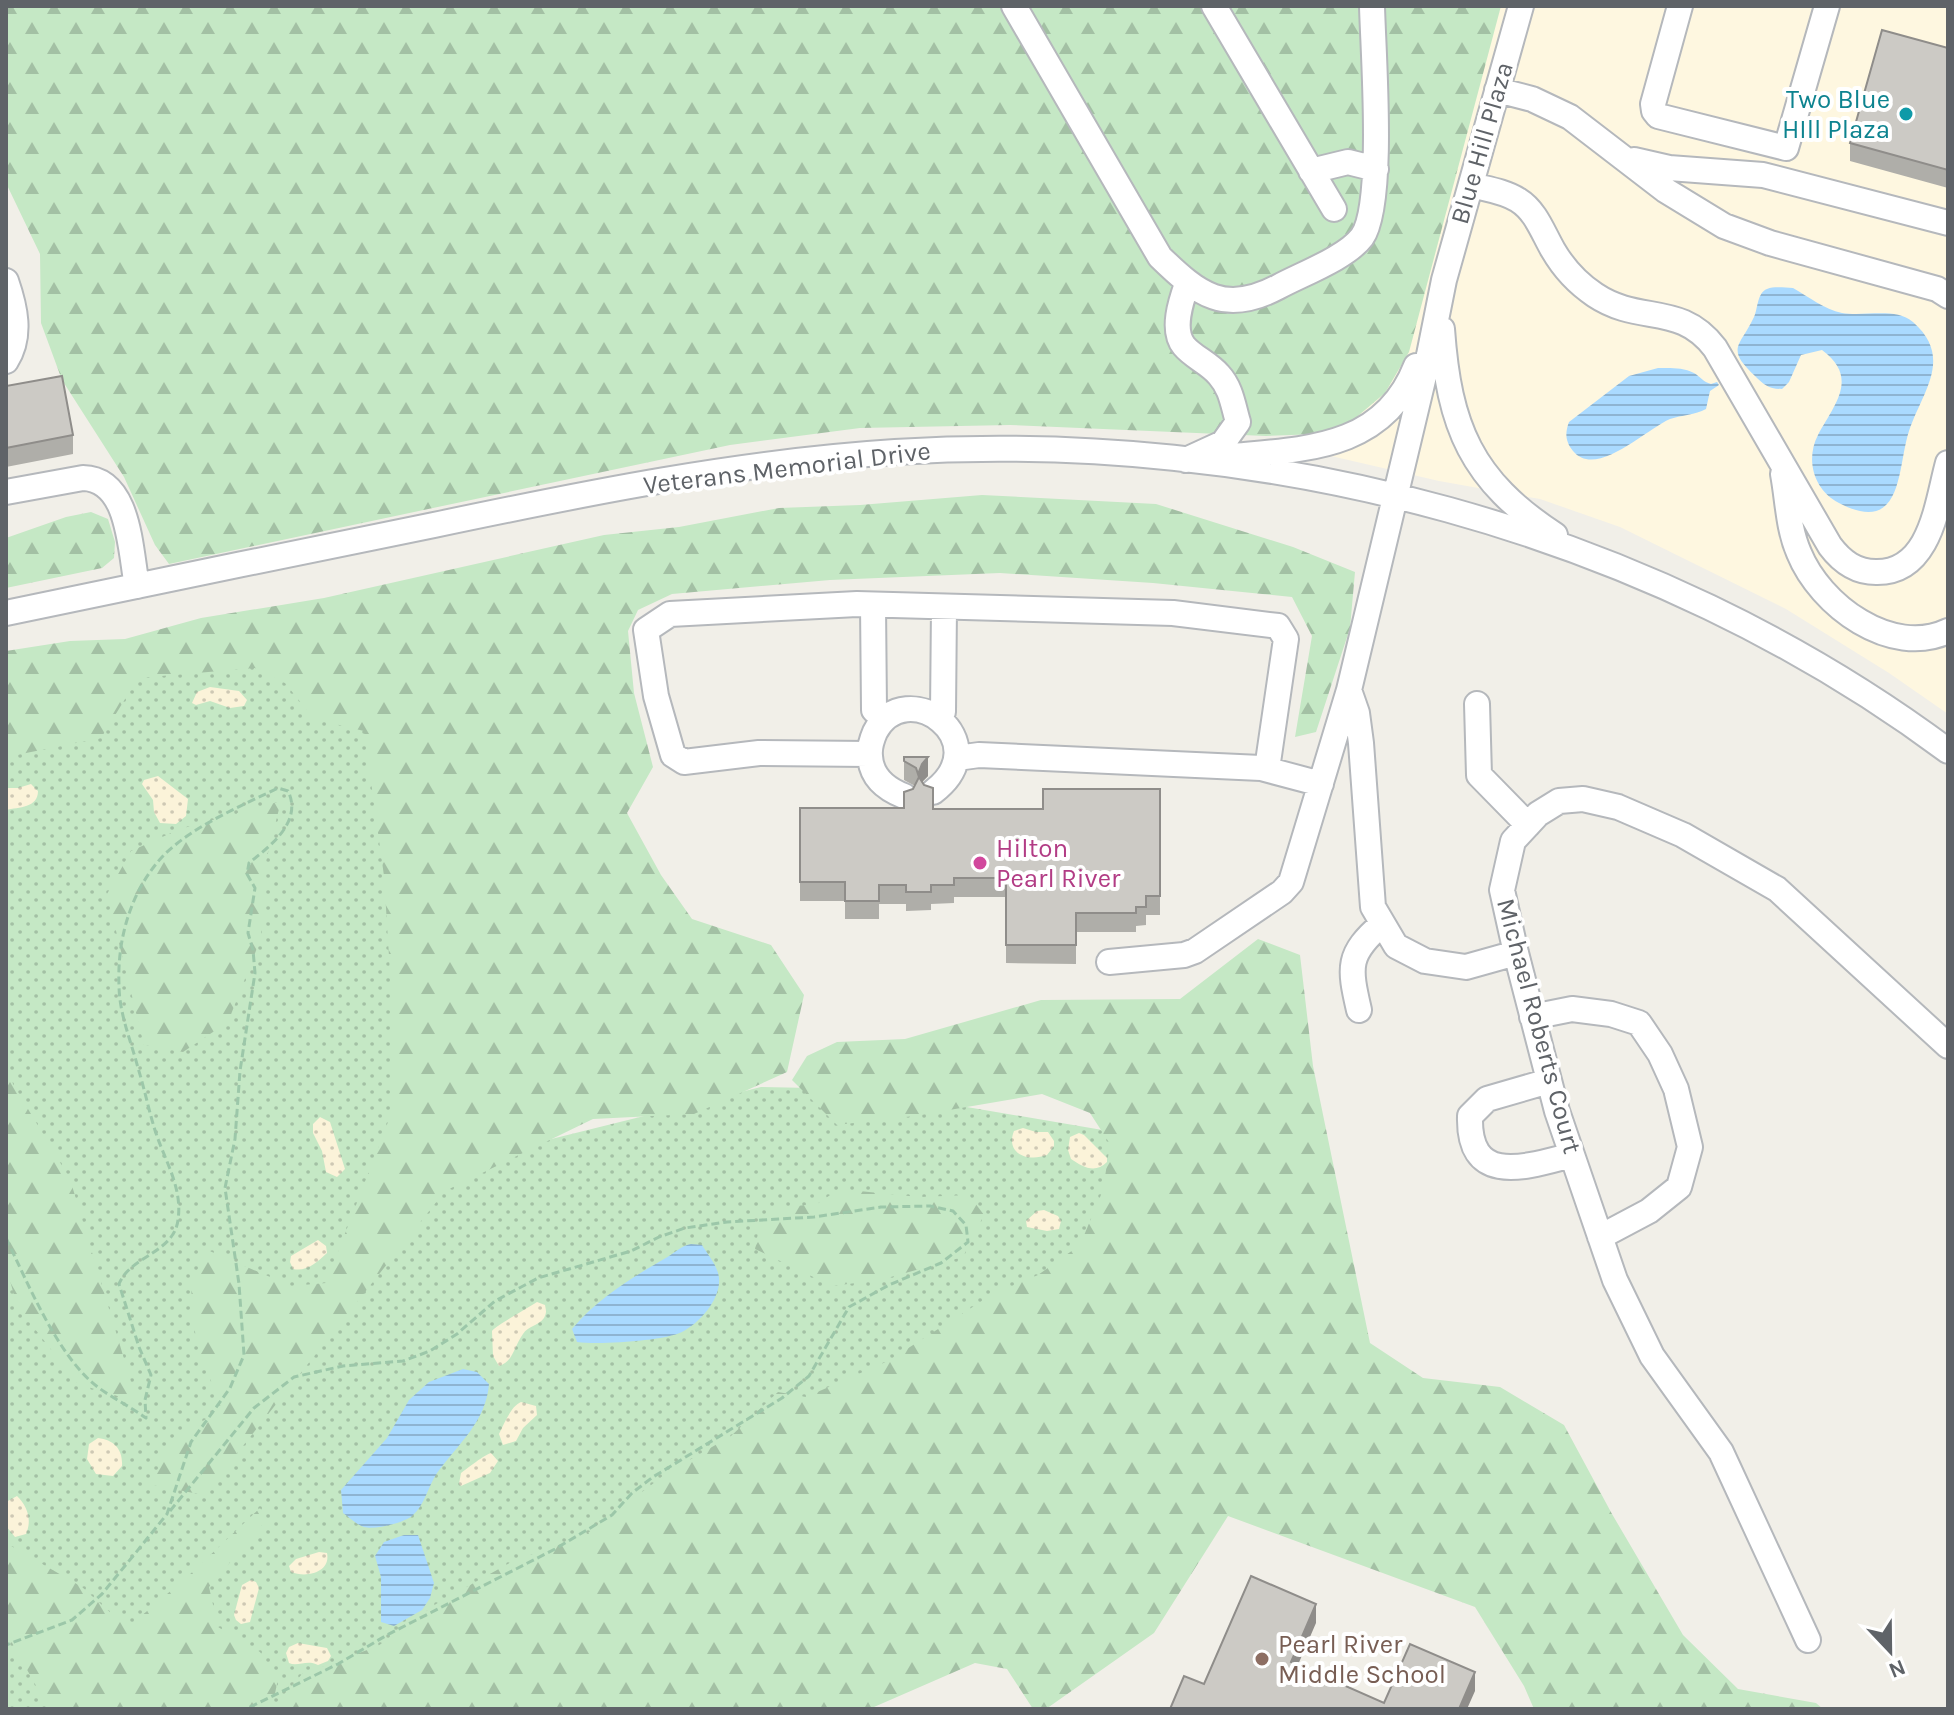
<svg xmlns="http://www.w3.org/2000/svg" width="1954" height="1715" font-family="Karla,sans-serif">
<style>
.commercial{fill:#fef7e0}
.grass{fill:url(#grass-dots)}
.forest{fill:url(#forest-firs)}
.sand{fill:url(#sand-dots)}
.water{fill:url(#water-rules)}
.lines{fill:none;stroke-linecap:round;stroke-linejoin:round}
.minor-casing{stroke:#b5b8bc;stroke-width:28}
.path{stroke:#9cc7a9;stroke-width:3;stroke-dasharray:8 4;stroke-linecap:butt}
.minor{stroke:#fff;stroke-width:24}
.wall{fill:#afaea9}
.shaded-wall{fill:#8f8d8a}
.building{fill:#cccac5;stroke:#8f8d8a;stroke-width:2}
.culture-dot{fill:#0f9aa8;stroke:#fff;stroke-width:3}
.hotel-dot{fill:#d1479c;stroke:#fff;stroke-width:3}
.education-dot{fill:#8d6e63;stroke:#fff;stroke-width:3}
.labels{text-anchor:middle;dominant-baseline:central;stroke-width:8;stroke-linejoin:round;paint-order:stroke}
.culture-label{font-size:26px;fill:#0d838f;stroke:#fff;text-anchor:end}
.street-label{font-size:26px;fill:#5f6368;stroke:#fff}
.hotel-label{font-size:26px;fill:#b23c85;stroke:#fff;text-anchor:start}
.education-label{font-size:26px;fill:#785e54;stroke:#fff;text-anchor:start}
</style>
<defs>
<pattern id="grass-dots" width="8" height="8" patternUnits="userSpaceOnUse" patternTransform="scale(2)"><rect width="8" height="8" fill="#c5e8c5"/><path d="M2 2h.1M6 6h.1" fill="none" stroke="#a3c0a4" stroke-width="1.8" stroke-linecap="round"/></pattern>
<pattern id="forest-firs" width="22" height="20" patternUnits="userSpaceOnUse" patternTransform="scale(2)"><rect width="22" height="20" fill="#c5e8c5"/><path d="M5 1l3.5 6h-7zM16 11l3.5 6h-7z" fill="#a3c0a4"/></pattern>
<pattern id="sand-dots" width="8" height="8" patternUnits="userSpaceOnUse" patternTransform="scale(2)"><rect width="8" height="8" fill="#fbf3d9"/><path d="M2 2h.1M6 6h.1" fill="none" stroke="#cec8b4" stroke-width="1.8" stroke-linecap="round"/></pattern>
<pattern id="water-rules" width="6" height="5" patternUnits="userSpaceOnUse" patternTransform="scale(2)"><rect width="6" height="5" fill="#aadaff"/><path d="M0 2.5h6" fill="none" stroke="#8eb4d2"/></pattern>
</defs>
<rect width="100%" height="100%" fill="#f1efe8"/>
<path class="commercial" d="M1452,6H1948V714L1889,673L1786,609L1620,527L1540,499L1439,481L1331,456L1317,428Z"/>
<path class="grass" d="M310,650L376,718L439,1167L761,1087L861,1089L1167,1141L1090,1283L287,1709H6V684Z"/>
<path class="forest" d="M6,6H1501L1409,352L1385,393L1352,421L1319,434L1266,436L1010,425L860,428L730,445L169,564L155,545L124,477L62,380L41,323L40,254L6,183Z
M982,495L1156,504L1293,547L1355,572L1350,628L1316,732L1295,737L1312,636L1292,597L1153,583L1000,573L830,580L672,594L638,610L628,631L634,693L653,767L627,813L661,875L692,919L771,945L804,995L787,1072L694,1114L593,1119L445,1191L204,1495L152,1485L169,1440L222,1410L196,1342L191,1288L205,1249L291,1286L326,1283L393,1109L391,988L384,876L364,731L314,719L285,683L255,668L138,678L101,738L6,757V651L70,641L125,639L201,618L324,598L604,535L679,527L779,508L860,505Z
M91,512L108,519L115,542L114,558L102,568L6,588V538L66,517Z
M281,801L265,865L261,938L228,1022L183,1052L144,1045L107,894L131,851L180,829Z
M1258,939L1300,955L1313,1066L1370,1343L1423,1378L1500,1387L1564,1425L1612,1514L1683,1635L1738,1689L1816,1703L1823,1709H1534L1524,1686L1475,1607L1228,1516L1154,1633L1046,1709H1033L1007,1669L975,1663L874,1707L875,1709H49L6,1632V1543L82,1587L112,1614L133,1623L187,1577L260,1508L267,1519L209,1587L218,1627L260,1652L278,1679L272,1708L302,1674L378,1646L436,1604L513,1561L584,1536L667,1473L731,1436L778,1392L806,1397L888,1361L993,1294L1038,1275L1080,1245L1103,1190L1110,1144L1090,1113L1042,1094L914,1116L837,1125L792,1080L807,1056L837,1042L905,1039L1041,1000L1180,999Z
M6,1061L13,1084L70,1179L137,1402L78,1384L17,1306L6,1266Z
M839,1189L919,1197L969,1195L984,1215L963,1257L880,1280L832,1286L755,1249L759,1228L775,1208L817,1204Z"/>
<path class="sand" d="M210,687L239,691L247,700L244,706L230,708L210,701L196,705L192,703L197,692Z
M158,776L188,799L186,816L176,824L160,823L154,812L153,800L142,784L144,780Z
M31,784L38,791C38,808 19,807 6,810V788H18Z
M320,1117L330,1122L345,1169L337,1177L326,1172L322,1151L313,1133V1124Z
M1023,1128L1036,1132H1048L1054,1141V1146L1047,1155C1028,1162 1005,1154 1014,1131Z
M1079,1133L1084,1135L1107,1158V1162C1095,1174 1083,1167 1071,1159L1068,1150L1070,1137Z
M1044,1210L1058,1216L1061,1221L1059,1229L1047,1231L1027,1227L1026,1221L1037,1211Z
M318,1240L326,1246L327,1253C317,1262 307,1272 293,1269L290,1262L291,1256Z
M537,1302L545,1305C546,1311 547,1312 544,1318C538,1326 528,1326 523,1334C514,1346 514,1361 499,1366L493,1356L492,1331C497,1325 528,1308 537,1302Z
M521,1402L536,1406L537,1415L523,1428L516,1441L503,1445L499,1434C504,1424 511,1406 521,1402Z
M98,1438C114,1440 123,1449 122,1466L113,1476L96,1474L87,1459L89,1444Z
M491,1453L498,1461L490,1473L461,1486L459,1484L461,1473C468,1468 484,1455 491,1453Z
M17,1496C28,1507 32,1520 26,1534L15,1537L6,1526V1502Z
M319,1552L327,1553C331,1573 306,1578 291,1572L289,1566L296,1559Z
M251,1580L256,1582L259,1588L250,1622L241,1624L236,1620L234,1615L242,1585Z
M298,1643L327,1648L331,1656L328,1661L318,1665C307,1659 298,1667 289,1663L286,1653L289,1647Z"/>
<path class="water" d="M1793,288C1809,297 1824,309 1842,313C1864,317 1895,307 1913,322C1954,358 1922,392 1909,431C1897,467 1904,537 1839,503C1814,490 1805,460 1818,435C1834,405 1860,378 1822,350L1801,355L1789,382L1782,389C1769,389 1764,385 1755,376C1725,348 1740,347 1754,317C1758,308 1757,293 1767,289C1775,286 1785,288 1793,288Z
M1658,368C1670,368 1682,367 1694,373C1701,377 1703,382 1711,384L1717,382L1719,385L1710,391L1706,409C1695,415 1682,415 1670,419C1645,430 1596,479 1573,451C1565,441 1565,433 1569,422L1629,376Z
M691,1244L702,1245C708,1255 718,1266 719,1278C721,1299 700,1323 682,1332C664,1341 599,1345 577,1342L572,1329C597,1299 631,1278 664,1259C674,1254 680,1246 691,1244Z
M463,1369L477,1372L489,1384C486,1422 458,1444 437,1473C428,1486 425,1505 412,1516C403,1523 375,1530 364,1527C357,1525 349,1517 343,1513L341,1490L387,1438L409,1400L429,1382Z
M404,1535H418L434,1583L430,1598L422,1610L394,1626L381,1622V1577L375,1556L384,1542Z"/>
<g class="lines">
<g class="minor-casing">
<path id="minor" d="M1014,6L1160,257C1199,295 1225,315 1278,287C1302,274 1346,258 1362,237C1385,205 1373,51 1372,6
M1214,6L1334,209
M1680,6L1653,104L1654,111L1658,116L1786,148L1827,6
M1497,90L1532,99L1570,117L1665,190L1724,226L1770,243L1937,289L1948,296
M1634,160L1669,168L1763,175L1948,223
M1311,171L1348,162L1376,169
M1471,185C1486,189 1504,191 1518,200C1536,211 1543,233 1553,250C1564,269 1577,283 1595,295C1640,325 1680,302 1715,348L1830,546C1842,562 1856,572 1876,572C1931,573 1937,503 1948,463
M6,281C15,307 22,336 6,361
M1442,329C1449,427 1471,480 1555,535
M1232,456C1308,449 1384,448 1416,366
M1186,460L1223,443L1238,422C1233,405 1231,388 1219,375C1209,363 1193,357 1184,346C1171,330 1181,301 1187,284
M1783,474C1788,501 1788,528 1799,553C1820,605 1891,658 1948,631
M6,492L83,478C130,479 130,550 137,586
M873,605L874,710L884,719
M6,613C149,583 291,554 434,525C586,493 739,462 895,452C1264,429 1650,529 1948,751
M1477,704L1479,775L1528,825
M939,718L943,712L944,607
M869,754L759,753L684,762L673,755L656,696L646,630L670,614L857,604L1173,613L1278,626L1286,639L1267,769
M957,758L979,755L1261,768L1321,784
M904,796C886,789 871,777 870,756C869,747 872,739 875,732C906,673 1000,741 933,792
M1516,953L1466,967L1425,961L1396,946L1373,907L1361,743L1357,713L1349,690L1429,355L1444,280L1521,6
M1109,962L1184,955L1195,951L1282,892L1291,882L1349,690
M1359,1010C1349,967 1347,954 1382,924
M1532,1017L1572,1009L1611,1014L1639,1023L1660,1054L1676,1089L1690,1147L1679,1187L1649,1211L1600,1237
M1549,1081L1487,1099L1470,1116C1468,1187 1526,1167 1572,1155
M1808,1640L1721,1452L1652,1356L1615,1280L1557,1111L1516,953L1502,890L1513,841L1538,814L1559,801L1583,799L1618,807L1683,835L1777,889L1948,1046"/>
</g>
<path class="path" d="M6,1238C28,1283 58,1358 99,1388C114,1399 131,1407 146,1418L145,1400L151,1375L139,1347L119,1284C130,1256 174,1253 178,1220C183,1186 163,1158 154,1127C148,1107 144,1087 138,1068C131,1041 119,1013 119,985C117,939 131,890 163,856C191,827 241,806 278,788L288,791C303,822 270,846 249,863L247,874L255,888L248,933L253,950L255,973L240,1071L235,1139L225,1188L239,1284L244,1355L230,1388L191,1442L167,1514L142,1545L102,1594L72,1620L6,1645
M170,1511L254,1408L294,1377L343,1366L403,1361L430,1351L457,1334L495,1301L538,1278L631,1251L659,1237L685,1228L727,1222L814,1217L881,1207L930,1206L953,1211L966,1225L968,1242L941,1263L889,1285L849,1307L809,1376L782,1398L653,1477L632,1493L612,1515L555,1549L387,1635L338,1664L246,1709"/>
<use href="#minor" class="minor"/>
</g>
<path class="wall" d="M1948,48V188L1850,161V143Z
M6,386L73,435V454L6,467Z
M904,757L928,776L922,782L933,809H1043L1160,789V915H1146V925L1136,926V932H1076V964L1006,963V897H954V903L931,904V910L906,911V904H879V919H845V901H800V808H904L915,786L904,780Z"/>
<path class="shaded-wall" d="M928,757V776L922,782L918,793V774L922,764Z
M1316,1604V1623L1291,1681V1662Z
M1475,1672V1691L1467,1709H1459Z"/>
<path class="building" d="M1882,30L1948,48V170L1850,143Z
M62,376L73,435L6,448V386Z
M904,757H928L922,764L918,774L916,768L904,761Z
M919,777L924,785L933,788V809H1043V789H1160V896H1146V907H1136V913H1076V945H1006V878H954V885H931V892H906V885H879V901H845V882H800V808H904V792L913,789Z
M1251,1576L1316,1604L1291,1662L1384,1703L1410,1644L1475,1672L1459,1709H1170L1184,1676L1204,1684Z"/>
<circle class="culture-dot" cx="1906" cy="114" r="8"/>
<circle class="hotel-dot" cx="980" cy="863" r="8"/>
<circle class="education-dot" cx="1262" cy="1659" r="8"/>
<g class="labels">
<g class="culture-label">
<text x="1890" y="99">Two Blue<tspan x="1890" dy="30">HIll Plaza</tspan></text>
</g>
<g class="street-label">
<text transform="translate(1482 143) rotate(-74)">Blue Hill Plaza</text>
<text transform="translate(787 468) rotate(-7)">Veterans Memorial Drive</text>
<text transform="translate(1539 1026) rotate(75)">Michael Roberts Court</text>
</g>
<g class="hotel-label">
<text x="996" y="848">Hilton<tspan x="996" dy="30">Pearl River</tspan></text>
</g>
<g class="education-label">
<text x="1278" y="1644">Pearl River<tspan x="1278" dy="30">Middle School</tspan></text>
</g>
</g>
<rect width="1954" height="1715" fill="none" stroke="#5f6368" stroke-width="16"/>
<g transform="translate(1890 1651) rotate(158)" stroke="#ffffff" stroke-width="6" paint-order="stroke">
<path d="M0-6L14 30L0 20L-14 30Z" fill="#5f6368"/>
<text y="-12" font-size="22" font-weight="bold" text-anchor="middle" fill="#5f6368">N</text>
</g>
</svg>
